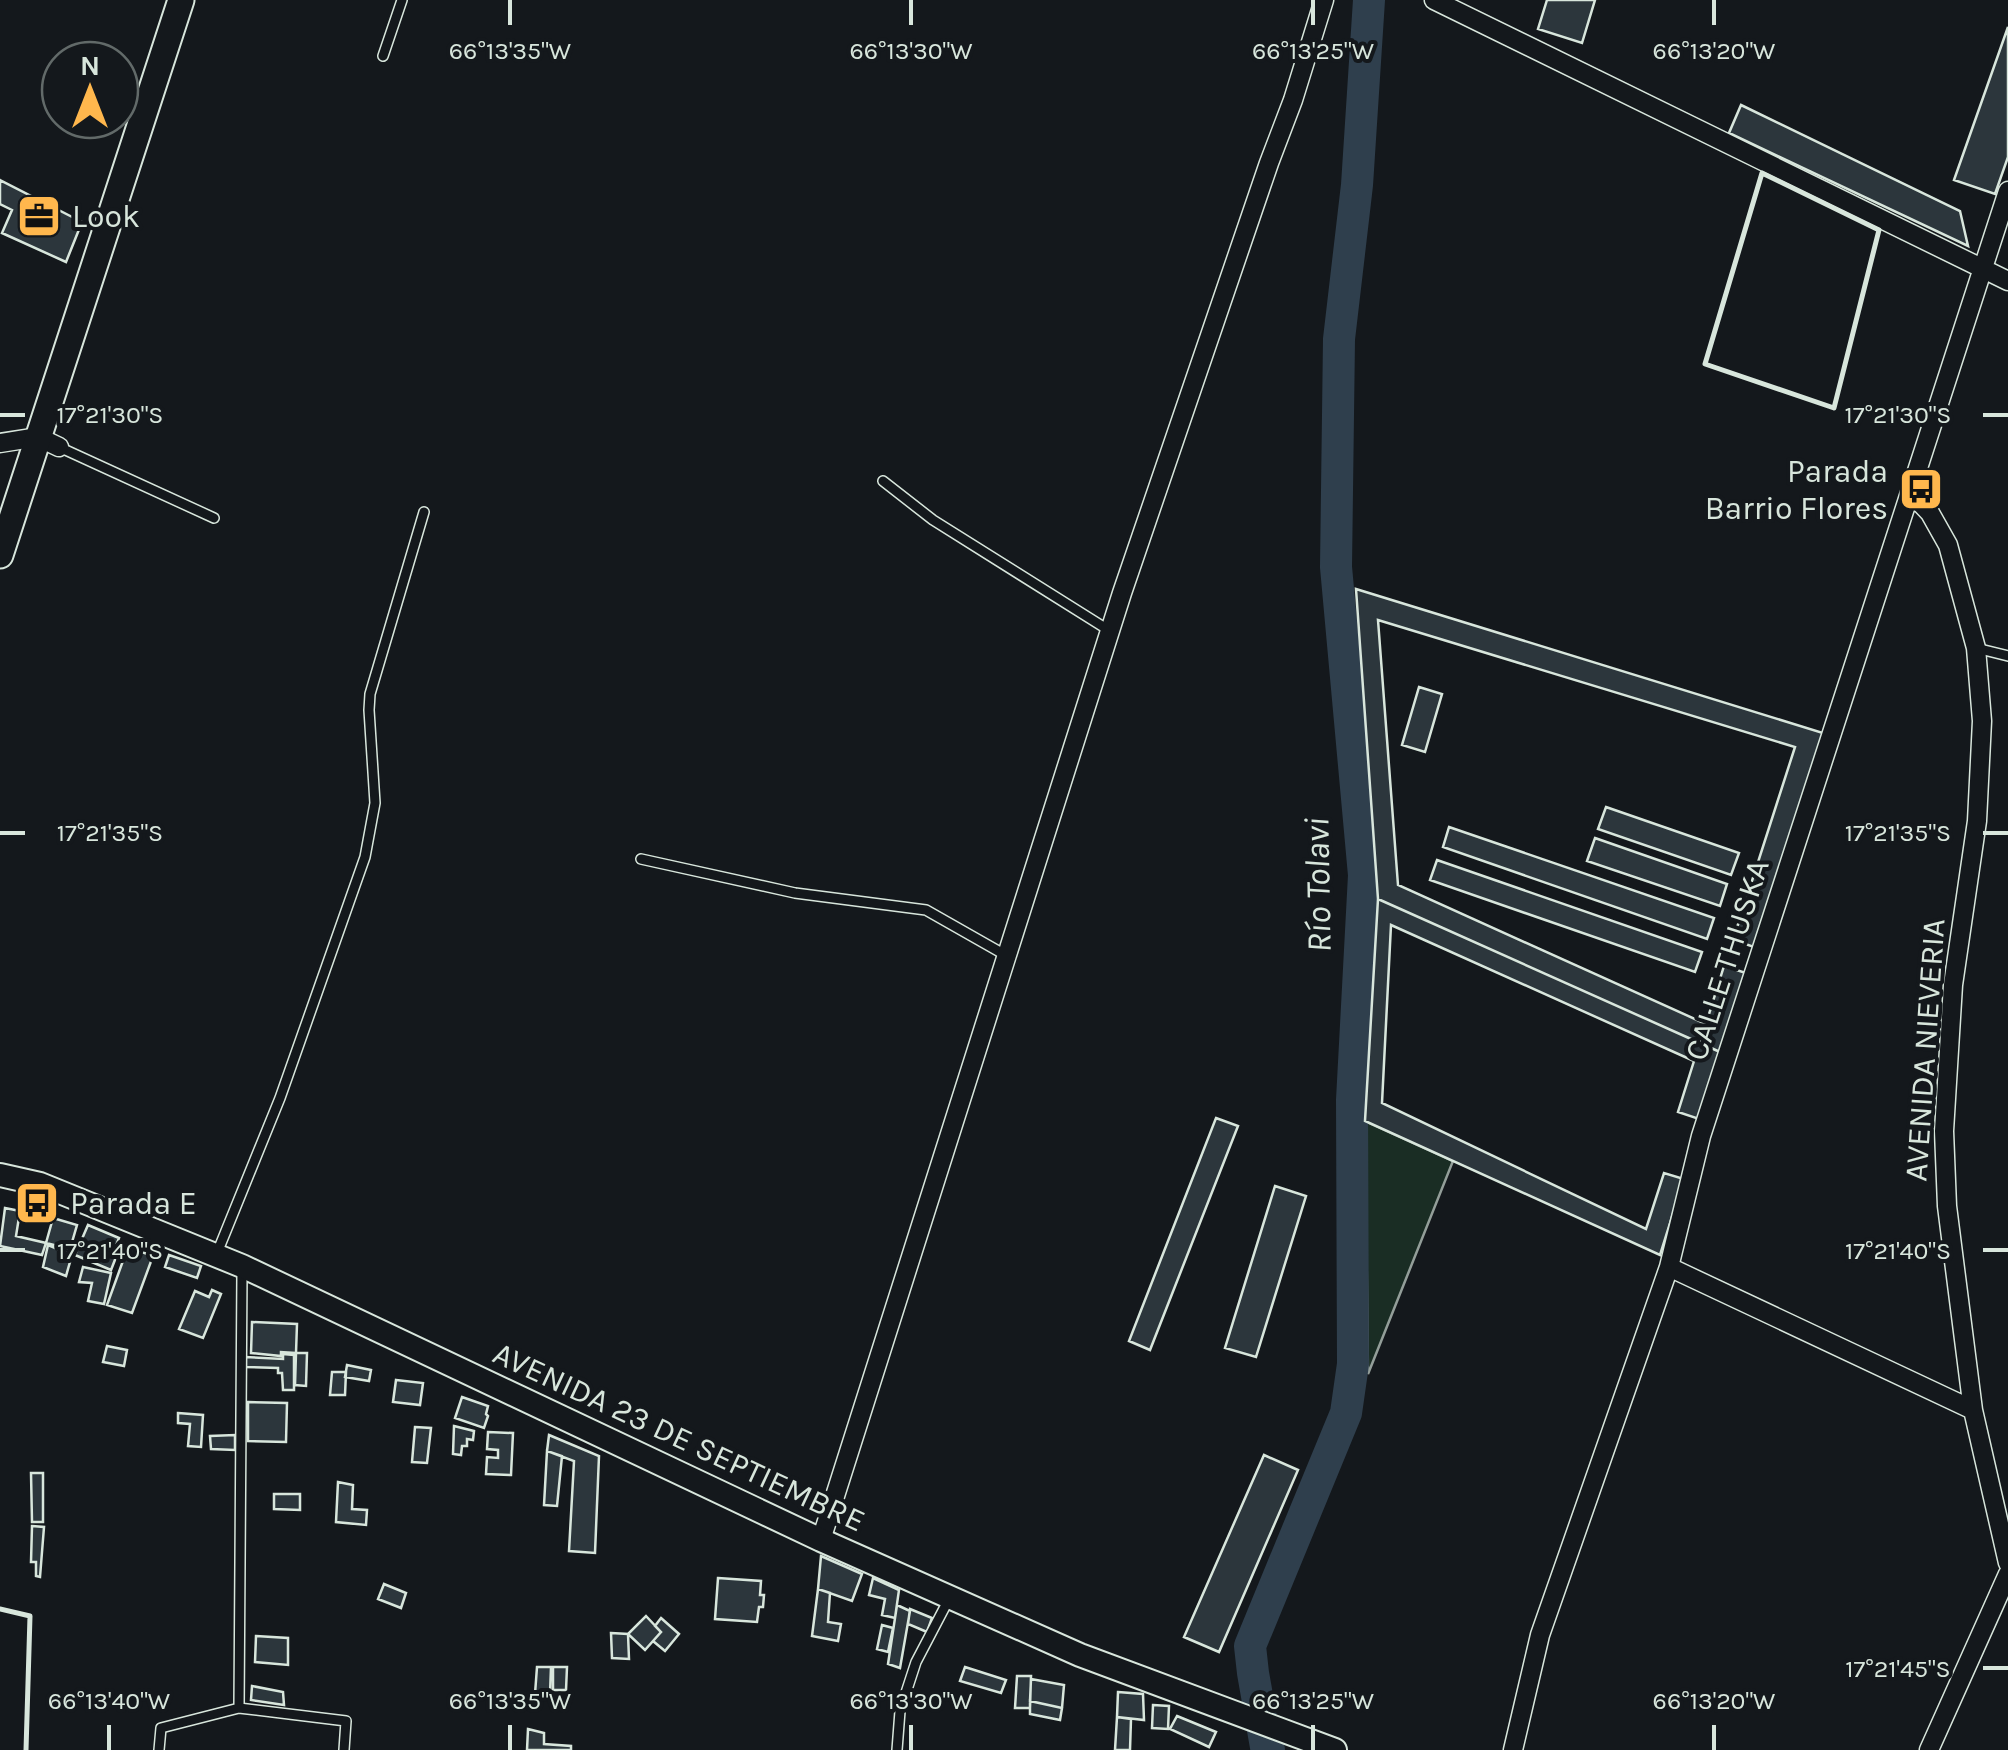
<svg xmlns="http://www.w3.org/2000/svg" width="2008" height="1750" font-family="Karla,sans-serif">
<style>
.green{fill:#1a2d24;stroke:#939e99;stroke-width:2.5}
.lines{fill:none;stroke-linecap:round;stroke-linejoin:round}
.river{stroke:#2f3f4d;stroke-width:32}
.building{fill:#2c363c;stroke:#d8e6dc;stroke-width:2.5}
.service-casing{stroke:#d8e6dc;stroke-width:12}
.minor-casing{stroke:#d8e6dc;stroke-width:21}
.secondary-casing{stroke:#d8e6dc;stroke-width:26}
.primary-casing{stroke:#d8e6dc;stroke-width:29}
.service{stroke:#14181c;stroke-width:9}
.minor{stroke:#14181c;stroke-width:18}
.secondary{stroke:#14181c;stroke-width:22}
.primary{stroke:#14181c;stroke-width:25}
.wall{stroke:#d8e6dc;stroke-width:5}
.ticks{fill:none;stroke:#d8e6dc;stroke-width:4}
.labels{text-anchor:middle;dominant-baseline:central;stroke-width:8;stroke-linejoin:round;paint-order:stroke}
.poi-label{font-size:32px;fill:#d8e6dc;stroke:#14181c;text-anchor:start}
.street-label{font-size:32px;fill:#d8e6dc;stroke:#14181c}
.water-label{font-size:35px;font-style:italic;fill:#d8e6dc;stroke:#14181c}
.ticks-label{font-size:25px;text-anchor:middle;fill:#d8e6dc;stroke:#14181c;stroke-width:8;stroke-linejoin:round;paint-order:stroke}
</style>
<rect width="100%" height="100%" fill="#14181c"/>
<path class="green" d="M1365,1121L1453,1161L1368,1374Z"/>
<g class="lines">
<path class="river" d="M1269,1750L1266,1747L1253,1673L1250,1646L1346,1413L1353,1364L1352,1100L1364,875L1336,567L1339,339L1357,185L1369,0"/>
</g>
<path class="building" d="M1547,0H1595L1582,43L1538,29Z
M2008,27V157L1995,194L1954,180Z
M1741,105L1960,211L1968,246L1729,133Z
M0,180L82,222L66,262L2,233L12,210L0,204Z
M1356,589L1823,733L1754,947L1733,940L1795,747L1378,620L1398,885L1706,1024L1700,1043L1378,899Z
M1419,687L1442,694L1425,752L1402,745Z
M1606,807L1739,853L1731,875L1598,829Z
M1449,827L1714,918L1707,939L1443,847Z
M1595,838L1727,884L1720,906L1587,861Z
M1437,860L1702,952L1695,972L1430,880Z
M1378,899L1720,1052L1699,1119L1678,1112L1694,1061L1391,925L1382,1103L1646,1229L1664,1173L1684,1179L1660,1255L1365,1121Z
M1724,966L1746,973L1720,1052L1700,1043Z
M1216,1118L1238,1126L1150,1350L1129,1341Z
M1275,1186L1306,1196L1256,1357L1225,1348Z
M5,1208L20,1211L16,1236L46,1243L42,1255L0,1246Z
M53,1218L77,1225L70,1249L46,1243Z
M88,1225L119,1238L114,1251L118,1252L111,1270L75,1255Z
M48,1245L72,1255L66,1276L43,1267Z
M128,1247L153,1256L132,1313L107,1305Z
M169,1255L201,1266L197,1278L165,1267Z
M83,1267L111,1273L104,1304L88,1301L92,1283L79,1282Z
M212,1290L221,1294L203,1338L179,1329L195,1291L209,1297Z
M252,1322L297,1324L296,1353L281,1352V1356L251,1353Z
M107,1346L127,1350L124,1366L103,1362Z
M296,1353H307L306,1386L295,1385Z
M283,1354L294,1355V1390H283L282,1373H278V1368L245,1367V1357L283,1359Z
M347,1365L371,1370L369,1381L345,1377Z
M332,1372H346L345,1395H330Z
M396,1380L423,1383L420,1405L393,1402Z
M462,1397L488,1406L486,1414L488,1416L484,1428L455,1418Z
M248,1402L287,1403L286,1442L248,1441Z
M178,1413L203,1415L201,1447L188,1446L190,1424L178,1423Z
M454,1426L474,1431L473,1440L467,1439V1446H462L461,1455L453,1454Z
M415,1427L431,1428L427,1463L412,1462Z
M488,1432L513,1433L511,1475L486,1474L487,1457L498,1458V1450L487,1449Z
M235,1435V1450L211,1449L210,1436Z
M549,1435L599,1456L595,1553L569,1551L574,1461L547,1451Z
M547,1451L562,1456L557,1506L544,1505Z
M1264,1455L1298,1470L1219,1652L1184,1637Z
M31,1473H43V1522H32Z
M338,1482L353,1485L352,1509L367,1510L366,1525L336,1522Z
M274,1494H300V1510L274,1509Z
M32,1526L44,1527L40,1577L36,1576V1562H31Z
M821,1556L862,1574L852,1601L818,1589Z
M718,1578L761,1581L760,1595H764L763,1607H759L757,1622L715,1619Z
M873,1578L899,1590L895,1618L882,1615L885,1599L869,1595Z
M384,1584L406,1593L401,1608L378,1599Z
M818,1589L830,1593L828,1622L841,1624L838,1641L812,1636Z
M897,1605L910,1611L900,1668L888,1664Z
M910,1609L932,1618L927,1632L908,1624Z
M646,1616L661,1632L645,1650L628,1634Z
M661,1618L679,1634L665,1651L653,1641L661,1632L655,1626Z
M882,1625L893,1628L888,1652L877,1649Z
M611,1633L628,1634L629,1659L612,1658Z
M256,1636L288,1638V1665L255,1662Z
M537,1667H551L550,1694H535Z
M553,1667H567L566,1690H553Z
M965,1667L1006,1680L1001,1693L960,1681Z
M1017,1676H1031L1030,1708H1015Z
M1031,1679L1064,1685L1062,1708L1030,1701Z
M252,1686L283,1692L284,1705L251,1700Z
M1118,1692L1143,1694L1144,1720L1117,1717Z
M1030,1701L1062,1708L1060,1720L1030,1714Z
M1153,1705L1169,1706L1168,1729L1152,1728Z
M1177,1716L1216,1732L1209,1747L1170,1729Z
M1117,1717L1131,1719L1130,1750H1115Z
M528,1729L544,1733V1744L571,1746V1750H527Z"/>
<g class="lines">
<g class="service-casing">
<path id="service" d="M383,56L402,0
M59,447L214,518
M883,481L933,520L1110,631
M1976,648L2008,656
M641,859L795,893L926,910L1007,956
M217,1253L280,1098L365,857L375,803L369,710L370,694L424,512
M239,1708L242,1271
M159,1750L161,1728L239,1708L346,1721L344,1750
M897,1750L900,1711L916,1662L949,1599"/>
</g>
<g class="minor-casing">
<path id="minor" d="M1434,0L2008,281
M0,443L38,437L59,447
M1910,492L1930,513L1948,545L1976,648L1982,721L1977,821L1953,985L1944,1131L1947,1206L1973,1410L2008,1563
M1669,1267L1973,1410
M821,1540L1122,593L1269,163L1293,100L1324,0
M1513,1750L1540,1635L1669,1267L1701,1136L2008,191
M1929,1750L2008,1574"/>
</g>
<g class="secondary-casing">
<path id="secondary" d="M0,1175L40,1184L242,1266L821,1540L1080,1655L1335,1750"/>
</g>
<g class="primary-casing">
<path id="primary" d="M0,555L181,0"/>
</g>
<use href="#service" class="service"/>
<use href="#minor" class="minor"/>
<use href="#secondary" class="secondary"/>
<use href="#primary" class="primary"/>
<path class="wall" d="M1762,173L1879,230L1834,408L1705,364Z
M0,1609L30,1616L26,1750"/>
</g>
<path class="ticks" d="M510,0V25M911,0V25M1313,0V25M1714,0V25M0,415H25M1983,415H2008M0,833H25M1983,833H2008M0,1250H25M1983,1250H2008M1983,1668H2008M109,1725V1750M510,1725V1750M911,1725V1750M1313,1725V1750M1714,1725V1750"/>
<defs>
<g id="office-square" transform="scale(2.25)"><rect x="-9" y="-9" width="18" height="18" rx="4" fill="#ffb74d" stroke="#14181c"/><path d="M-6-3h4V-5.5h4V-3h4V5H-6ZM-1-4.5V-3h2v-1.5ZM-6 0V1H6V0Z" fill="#111"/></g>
<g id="bus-square" transform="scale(2.25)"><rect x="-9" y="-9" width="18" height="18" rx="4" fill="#ffb74d" stroke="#14181c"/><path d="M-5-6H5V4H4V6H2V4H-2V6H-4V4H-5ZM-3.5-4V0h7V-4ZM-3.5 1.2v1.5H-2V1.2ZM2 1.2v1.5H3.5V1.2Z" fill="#111"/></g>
</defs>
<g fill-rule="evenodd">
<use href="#office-square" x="39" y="216"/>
<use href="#bus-square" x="1921" y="489"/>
<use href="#bus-square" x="37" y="1203"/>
</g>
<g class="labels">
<g class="poi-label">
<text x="72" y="216">Look</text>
<text x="1888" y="471" text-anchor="end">Parada<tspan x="1888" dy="37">Barrio Flores</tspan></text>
<text x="70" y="1203">Parada E</text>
</g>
<g class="street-label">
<text transform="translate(1727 960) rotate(-72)">CALLE THUSKA</text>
<text transform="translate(1925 1050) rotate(-86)">AVENIDA NIEVERIA</text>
<text transform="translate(679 1437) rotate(25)">AVENIDA 23 DE SEPTIEMBRE</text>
</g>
<g class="water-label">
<text transform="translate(1318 885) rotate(-91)">Río Tolavi</text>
</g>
</g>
<g class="ticks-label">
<text x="510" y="59">66°13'35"W</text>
<text x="911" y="59">66°13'30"W</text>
<text x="1313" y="59">66°13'25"W</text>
<text x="1714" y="59">66°13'20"W</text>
<text x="110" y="423">17°21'30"S</text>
<text x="1898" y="423">17°21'30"S</text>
<text x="110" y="841">17°21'35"S</text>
<text x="1898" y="841">17°21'35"S</text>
<text x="110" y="1259">17°21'40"S</text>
<text x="1898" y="1259">17°21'40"S</text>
<text x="1898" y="1677">17°21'45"S</text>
<text x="109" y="1709">66°13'40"W</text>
<text x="510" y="1709">66°13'35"W</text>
<text x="911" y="1709">66°13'30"W</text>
<text x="1313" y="1709">66°13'25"W</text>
<text x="1714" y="1709">66°13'20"W</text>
</g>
<g transform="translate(90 90)"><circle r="48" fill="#14181c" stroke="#626a69" stroke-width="2.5"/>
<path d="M0-8L18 38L0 25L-18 38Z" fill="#ffb74d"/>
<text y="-15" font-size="28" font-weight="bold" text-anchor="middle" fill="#d8e6dc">N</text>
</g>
</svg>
